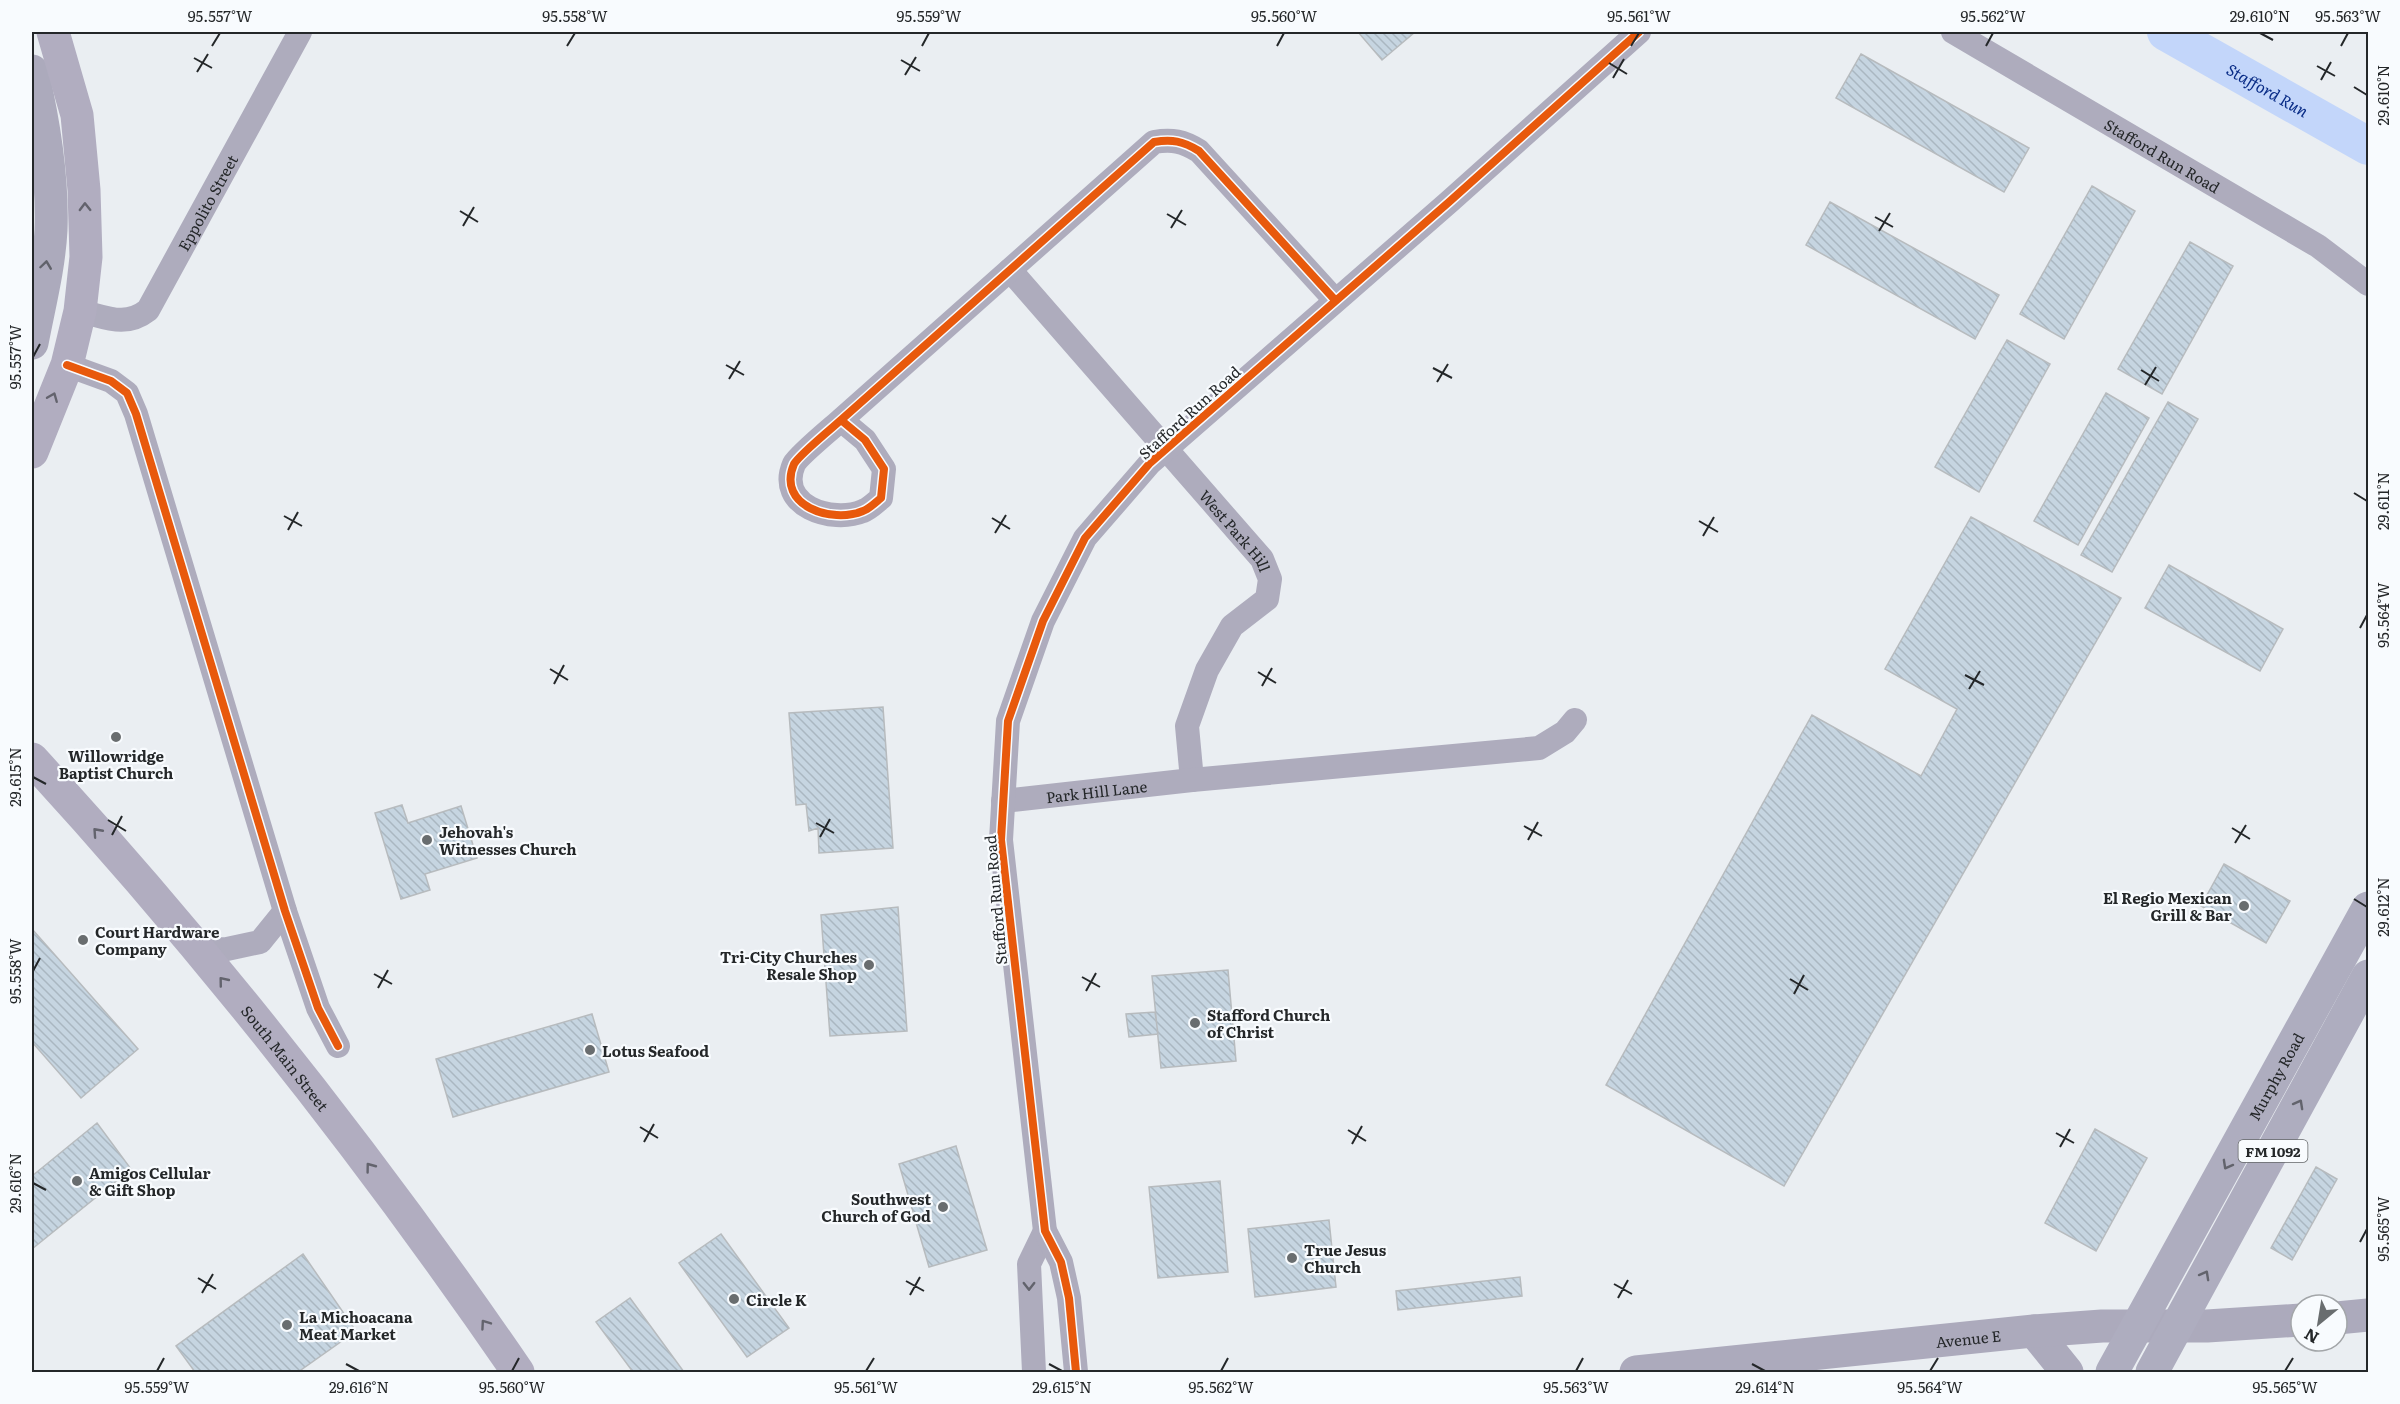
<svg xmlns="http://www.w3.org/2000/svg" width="2400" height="1404" font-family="Literata,serif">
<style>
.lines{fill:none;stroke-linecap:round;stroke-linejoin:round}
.river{stroke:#c3d6fa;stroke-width:38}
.building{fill:url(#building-back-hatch);stroke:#b7bbbe;stroke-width:1.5}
.street{stroke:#aeacbd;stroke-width:24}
.secondary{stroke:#acaabc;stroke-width:33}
.primary{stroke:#aeadbf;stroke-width:33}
.highway{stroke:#b1adc0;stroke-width:33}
.cycleway-casing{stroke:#f8fbfe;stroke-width:11}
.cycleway{stroke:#e8590c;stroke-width:8}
.oneway{stroke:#63636d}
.oneway2{stroke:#61626b}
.oneway3{stroke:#62636c}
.ticks{fill:none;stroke:#242729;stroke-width:2}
.poi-dot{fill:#696d6f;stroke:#f8fbfe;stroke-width:2}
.labels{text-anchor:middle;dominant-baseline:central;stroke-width:4.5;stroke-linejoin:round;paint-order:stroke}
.shield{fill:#f8fbfe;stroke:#646769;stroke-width:1.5}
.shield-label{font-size:14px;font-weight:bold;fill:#242729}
.street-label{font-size:15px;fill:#242729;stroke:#f8fbfe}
.poi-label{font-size:15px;font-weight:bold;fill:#242729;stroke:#f8fbfe;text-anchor:start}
.water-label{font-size:16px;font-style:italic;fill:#082b86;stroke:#f8fbfe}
.neatline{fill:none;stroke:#242729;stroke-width:2}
.ticks-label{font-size:15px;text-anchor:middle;fill:#242729}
</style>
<defs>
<pattern id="building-back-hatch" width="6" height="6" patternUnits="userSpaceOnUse" patternTransform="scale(1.5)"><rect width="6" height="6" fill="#c6d5e1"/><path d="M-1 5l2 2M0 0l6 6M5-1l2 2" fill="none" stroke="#aab7c1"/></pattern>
</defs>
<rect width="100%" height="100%" fill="#eaeef2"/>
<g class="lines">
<path class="river" id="s1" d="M2166,32L2368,146"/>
</g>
<path class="building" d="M1358,32H1415L1382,60Z
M1861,54L2029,148L2004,192L1836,98Z
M2092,186L2135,211L2064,339L2020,314Z
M1830,202L1999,295L1975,339L1806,245Z
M2190,242L2233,266L2162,394L2118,369Z
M2007,340L2050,364L1979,492L1935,467Z
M2106,393L2149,418L2078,545L2034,521Z
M2168,402L2198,419L2112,572L2081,555Z
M1971,517L2121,598L1784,1186L1606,1085L1812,715L1921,776L1957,709L1885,669Z
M2169,565L2283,629L2260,671L2145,608Z
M883,707L893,848L819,853L818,828L809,831L806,804L796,805L789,713Z
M402,805L408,823L461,806L477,858L425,874L430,890L401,899L375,813Z
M2224,864L2290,901L2266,943L2201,906Z
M898,907L907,1031L830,1036L821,915Z
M32,929L138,1049L81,1098L32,1042Z
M1228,970L1236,1061L1161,1068L1152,976Z
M1155,1012L1158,1034L1129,1037L1126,1014Z
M592,1014L609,1072L453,1117L436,1059Z
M97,1123L131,1169L32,1249V1176Z
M2095,1129L2147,1158L2096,1251L2045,1223Z
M956,1146L987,1250L929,1267L899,1164Z
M2316,1167L2337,1179L2292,1260L2271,1248Z
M1220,1181L1228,1272L1158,1278L1149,1187Z
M1329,1220L1336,1287L1255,1297L1248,1229Z
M721,1234L789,1328L747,1357L679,1263Z
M303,1254L356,1331L298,1372H195L176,1346Z
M1520,1277L1522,1296L1398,1310L1396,1291Z
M630,1298L684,1372H633L596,1322Z"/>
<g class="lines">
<g class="street">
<path id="s2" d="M1953,32L2318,246L2368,284"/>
<path id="s3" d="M1010,270L1262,559L1270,579L1267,599L1232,626L1207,670L1187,726L1192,780"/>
<path id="s4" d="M80,311C106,317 125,328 148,310L300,32"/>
<path d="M67,365L111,381L127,393L136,414L285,911L318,1008L338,1046"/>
<path d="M841,420L865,440L884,469L881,498C876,502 869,509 863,511C832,524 776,506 794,464C799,455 832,428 841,420L1154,142C1172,139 1183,141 1199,151L1335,300"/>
<path id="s5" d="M1003,801L1192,780L1539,748L1565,732L1575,720"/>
<path d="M197,950L227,949L260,942L285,911"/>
<path d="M1034,1372L1029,1264L1045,1231"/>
<path d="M1076,1372L1069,1298L1061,1262L1045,1231L1001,840L1008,721L1043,621L1085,538L1150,463L1449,202L1639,32"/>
</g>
<g class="secondary">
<path d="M32,71C44,123 53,176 51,230C49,268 39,306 32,343"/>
<path d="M2337,1318L2368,1315"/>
<path d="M2034,1331L2067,1372"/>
<path id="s6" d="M1636,1372L2034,1331L2102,1326H2207L2301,1320"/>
</g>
<g class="primary">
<path id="s7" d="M2112,1372L2368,908"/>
<path d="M2152,1372L2368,976"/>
</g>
<g class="highway">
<path d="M32,452L67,365L80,311L86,257L84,190L77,115L53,32"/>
<path id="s8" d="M32,759C208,951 371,1158 518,1372"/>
</g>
<g class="cycleway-casing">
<path id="cycleway" d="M67,365L111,381L127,393L136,414L285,911L318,1008L338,1046
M841,420L865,440L884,469L881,498C876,502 869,509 863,511C832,524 776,506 794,464C799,455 832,428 841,420L1154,142C1172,139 1183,141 1199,151L1335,300
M1076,1372L1069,1298L1061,1262L1045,1231L1001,840L1008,721L1043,621L1085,538L1150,463L1449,202L1639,32"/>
</g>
<use href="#cycleway" class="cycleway"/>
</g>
<defs><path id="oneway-chevron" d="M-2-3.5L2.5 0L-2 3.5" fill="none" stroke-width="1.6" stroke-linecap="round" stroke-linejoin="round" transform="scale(1.5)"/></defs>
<g class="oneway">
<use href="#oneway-chevron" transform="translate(85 207) rotate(-91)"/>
<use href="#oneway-chevron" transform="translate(53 397) rotate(-68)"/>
<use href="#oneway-chevron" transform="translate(97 832) rotate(-132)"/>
<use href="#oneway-chevron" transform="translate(223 981) rotate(-129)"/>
<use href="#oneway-chevron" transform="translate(370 1167) rotate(-127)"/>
<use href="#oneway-chevron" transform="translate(485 1324) rotate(-125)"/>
</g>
<use class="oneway2" href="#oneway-chevron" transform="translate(46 265) rotate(-82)"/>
<g class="oneway3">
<use href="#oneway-chevron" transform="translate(2299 1104) rotate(-61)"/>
<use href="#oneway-chevron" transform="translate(2227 1165) rotate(119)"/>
<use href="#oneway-chevron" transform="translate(2205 1275) rotate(-61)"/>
<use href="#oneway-chevron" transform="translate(1029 1286) rotate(90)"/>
</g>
<path class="ticks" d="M2260,33L2273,40M212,46L220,33M567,46L575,33M922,46L929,33M1277,46L1284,33M1631,46L1639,33M1986,46L1993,33M2341,46L2348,33M194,58L212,68M901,60L920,71M1609,63L1627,74M2317,66L2335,76M197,72L208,54M905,75L916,57M1613,78L1624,59M2321,80L2331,62M2354,87L2367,95M460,211L478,222M1167,214L1186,225M1875,217L1893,227M463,226L474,207M1171,228L1182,210M1879,231L1890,213M33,357L40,344M726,365L744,375M1433,368L1452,378M2141,370L2159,381M729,379L740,361M1437,382L1448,364M2145,385L2156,367M2354,493L2367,501M284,516L302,526M992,518L1010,529M1699,521L1718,532M288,530L298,512M995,533L1006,515M1703,536L1714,517M2360,628L2367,615M550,669L568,680M1258,672L1276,683M1965,675L1984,685M554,684L564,665M1262,686L1272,668M1969,689L1980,671M33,777L46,784M108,820L126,831M816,823L834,833M1524,826L1542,836M2232,828L2250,839M112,835L122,816M820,837L830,819M1528,840L1538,822M2235,843L2246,825M2354,899L2367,907M33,971L40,958M374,974L392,984M1082,977L1100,987M1790,979L1808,990M378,988L388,970M1086,991L1096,973M1794,994L1804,975M640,1127L658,1138M1348,1130L1366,1141M2056,1133L2074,1143M644,1142L654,1124M1352,1144L1362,1126M2060,1147L2070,1129M33,1183L46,1190M2360,1242L2367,1229M198,1278L216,1289M906,1281L924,1291M1614,1284L1632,1294M202,1293L213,1274M910,1295L920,1277M1618,1298L1628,1280M346,1364L359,1371M1049,1364L1062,1371M1752,1364L1765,1371M157,1371L164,1358M512,1371L519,1358M866,1371L874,1358M1221,1371L1228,1358M1576,1371L1583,1358M1930,1371L1938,1358M2285,1371L2293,1358"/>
<g class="poi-dot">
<circle cx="116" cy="737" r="6"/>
<circle cx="427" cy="840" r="6"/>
<circle cx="2244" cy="906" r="6"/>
<circle cx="83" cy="940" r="6"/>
<circle cx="869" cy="965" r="6"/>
<circle cx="1195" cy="1023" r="6"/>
<circle cx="590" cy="1050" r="6"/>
<circle cx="77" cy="1181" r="6"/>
<circle cx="943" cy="1207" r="6"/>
<circle cx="1292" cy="1258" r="6"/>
<circle cx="734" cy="1299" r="6"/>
<circle cx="287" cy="1325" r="6"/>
</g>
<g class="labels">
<rect class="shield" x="2238.5" y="1140" width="69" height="22" rx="4.5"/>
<g class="shield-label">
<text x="2273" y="1151">FM 1092</text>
</g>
<g class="street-label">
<text stroke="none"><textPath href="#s2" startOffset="243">Stafford Run Road</textPath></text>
<text stroke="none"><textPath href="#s4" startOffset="194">Eppolito Street</textPath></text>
<text transform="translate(1189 412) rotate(-42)">Stafford Run Road</text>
<text stroke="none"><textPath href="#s3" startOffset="345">West Park Hill</textPath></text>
<text stroke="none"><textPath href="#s5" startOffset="94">Park Hill Lane</textPath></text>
<text transform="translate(995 900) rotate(-95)">Stafford Run Road</text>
<text stroke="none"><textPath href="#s8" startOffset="392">South Main Street</textPath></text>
<text stroke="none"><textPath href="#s7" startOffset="338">Murphy Road</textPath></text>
<text stroke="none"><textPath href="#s6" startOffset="334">Avenue E</textPath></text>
</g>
<g class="poi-label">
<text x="116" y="755" text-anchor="middle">Willowridge<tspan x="116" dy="17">Baptist Church</tspan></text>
<text x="439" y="831">Jehovah's<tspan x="439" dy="17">Witnesses Church</tspan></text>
<text x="2232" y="897" text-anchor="end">El Regio Mexican<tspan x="2232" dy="17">Grill &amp; Bar</tspan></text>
<text x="95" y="931">Court Hardware<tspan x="95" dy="17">Company</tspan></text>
<text x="857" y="956" text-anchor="end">Tri-City Churches<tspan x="857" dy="17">Resale Shop</tspan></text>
<text x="1207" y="1014">Stafford Church<tspan x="1207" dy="17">of Christ</tspan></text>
<text x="602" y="1050">Lotus Seafood</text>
<text x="89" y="1172">Amigos Cellular<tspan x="89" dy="17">&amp; Gift Shop</tspan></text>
<text x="931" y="1198" text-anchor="end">Southwest<tspan x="931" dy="17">Church of God</tspan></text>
<text x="1304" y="1249">True Jesus<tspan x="1304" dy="17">Church</tspan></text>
<text x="746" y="1299">Circle K</text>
<text x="299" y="1316">La Michoacana<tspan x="299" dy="17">Meat Market</tspan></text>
</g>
<g class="water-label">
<text stroke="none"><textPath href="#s1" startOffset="117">Stafford Run</textPath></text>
</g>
</g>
<rect width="2400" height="1404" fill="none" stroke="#f8fbfe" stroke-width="66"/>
<g transform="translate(2319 1323) rotate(210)"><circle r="28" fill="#f8fbfe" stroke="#a3a6a9" stroke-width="1.5"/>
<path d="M0-4.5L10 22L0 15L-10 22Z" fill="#696d6f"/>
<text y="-9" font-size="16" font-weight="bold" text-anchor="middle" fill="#242729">N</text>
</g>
<rect x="33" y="33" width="2334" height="1338" class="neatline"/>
<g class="ticks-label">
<text x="220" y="22">95.557°W</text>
<text x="575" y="22">95.558°W</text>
<text x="929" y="22">95.559°W</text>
<text x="1284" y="22">95.560°W</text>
<text x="1639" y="22">95.561°W</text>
<text x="1993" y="22">95.562°W</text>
<text x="2260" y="22">29.610°N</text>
<text x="2348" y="22">95.563°W</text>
<text transform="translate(2384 95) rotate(-90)" y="5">29.610°N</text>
<text transform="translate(16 357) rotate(-90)" y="5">95.557°W</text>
<text transform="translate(2384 501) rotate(-90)" y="5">29.611°N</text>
<text transform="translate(2384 615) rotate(-90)" y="5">95.564°W</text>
<text transform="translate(16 777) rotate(-90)" y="5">29.615°N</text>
<text transform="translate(2384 907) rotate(-90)" y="5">29.612°N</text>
<text transform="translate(16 971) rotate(-90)" y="5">95.558°W</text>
<text transform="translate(16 1183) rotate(-90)" y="5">29.616°N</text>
<text transform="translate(2384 1229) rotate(-90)" y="5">95.565°W</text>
<text x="157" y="1393">95.559°W</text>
<text x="359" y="1393">29.616°N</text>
<text x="512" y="1393">95.560°W</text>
<text x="866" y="1393">95.561°W</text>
<text x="1062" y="1393">29.615°N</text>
<text x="1221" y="1393">95.562°W</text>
<text x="1576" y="1393">95.563°W</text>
<text x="1765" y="1393">29.614°N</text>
<text x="1930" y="1393">95.564°W</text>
<text x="2285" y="1393">95.565°W</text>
</g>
</svg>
